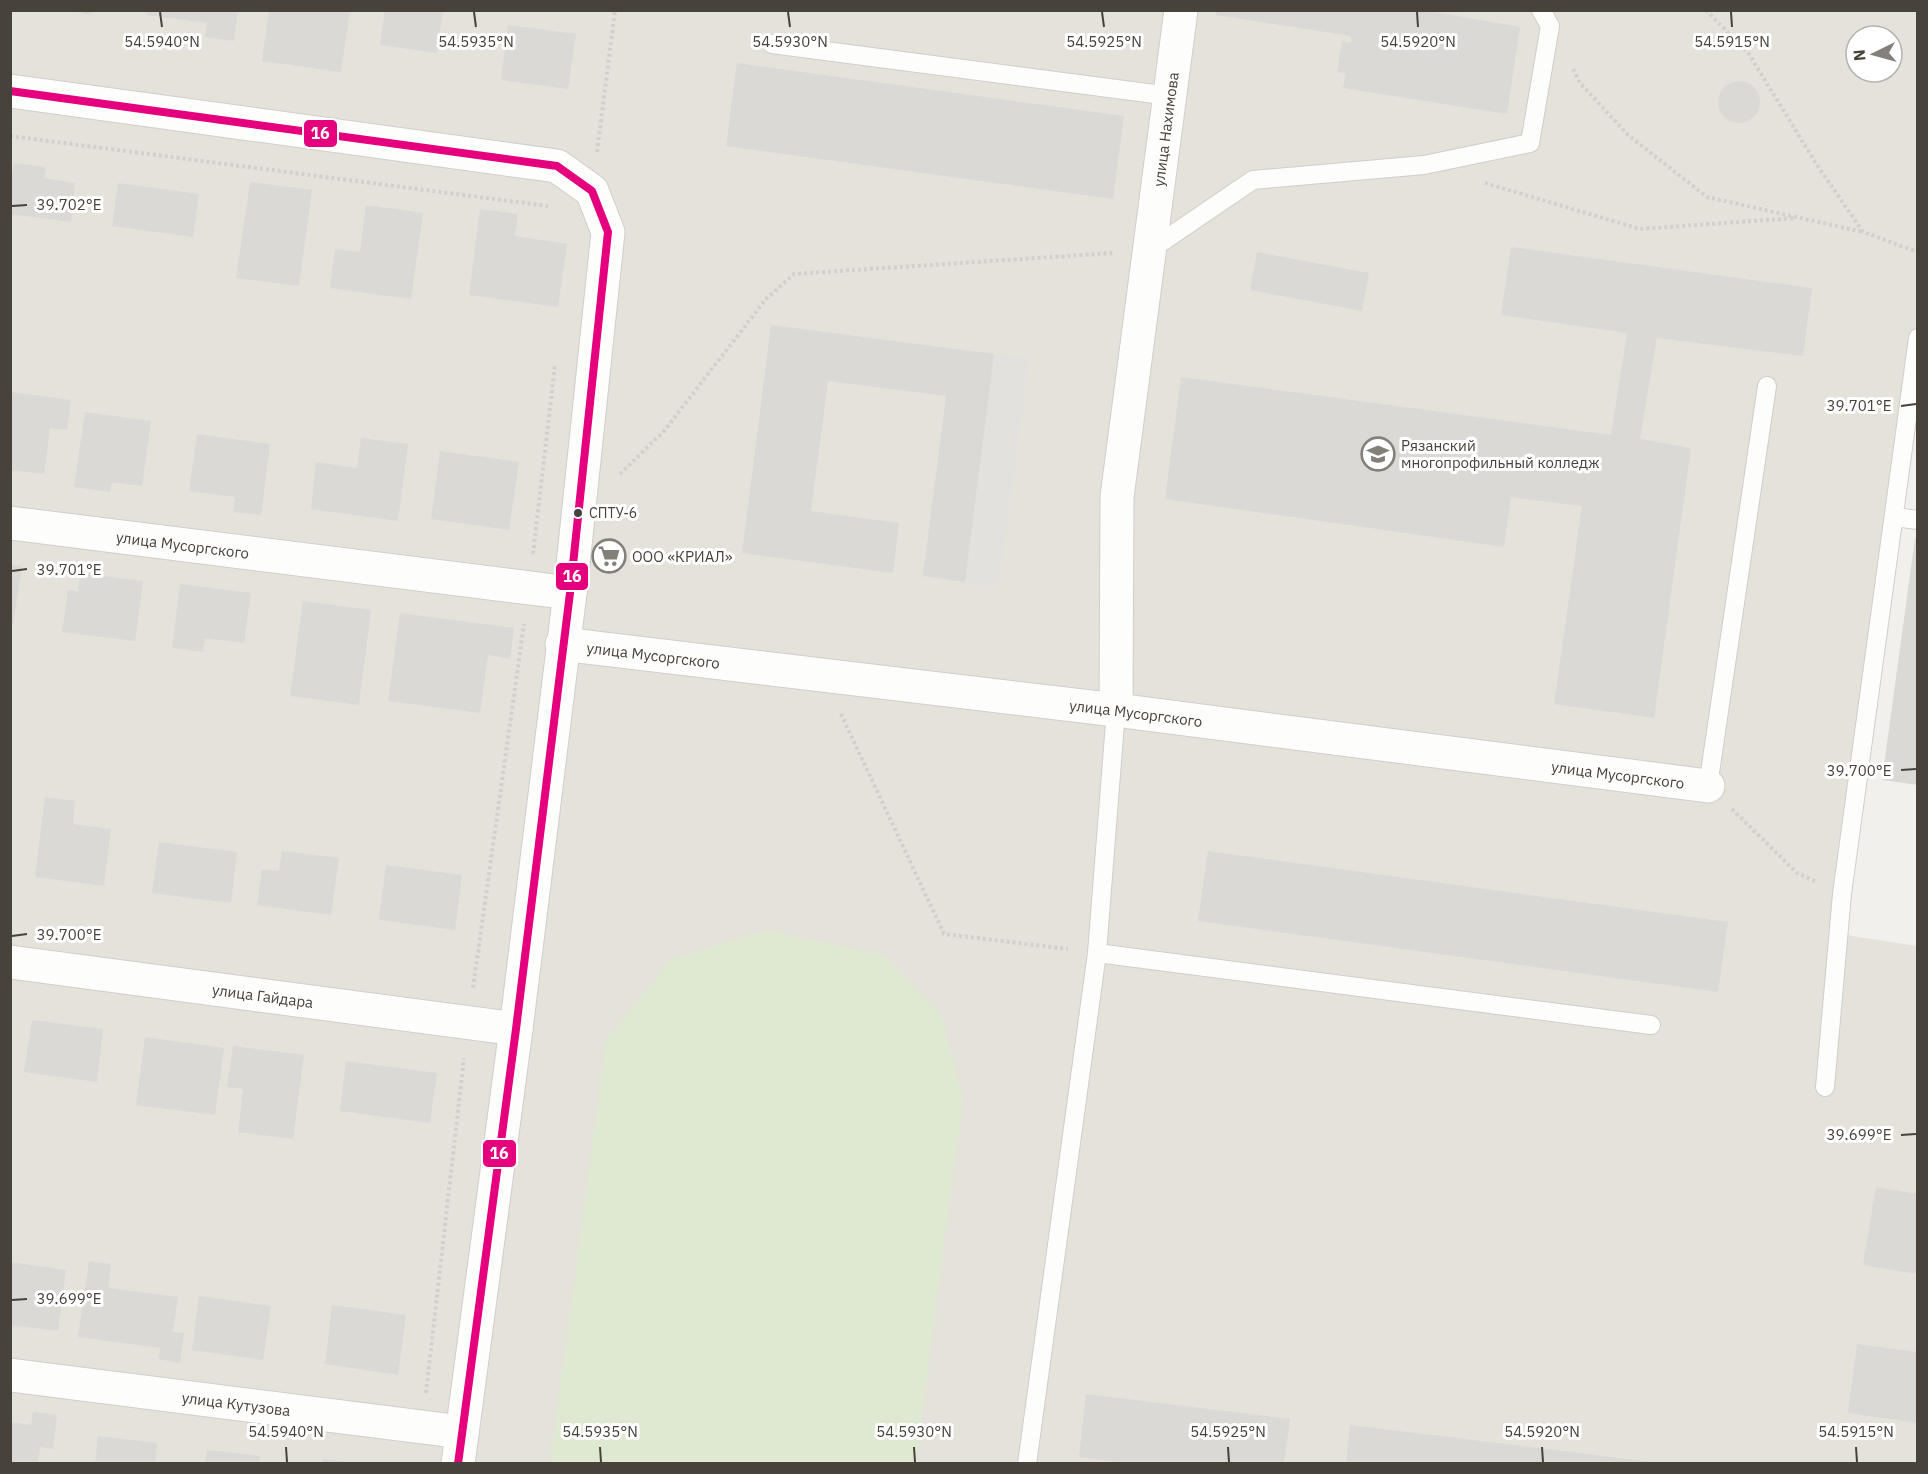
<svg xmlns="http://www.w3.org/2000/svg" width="1928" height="1474" font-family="'IBM Plex Sans',sans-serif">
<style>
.residential{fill:#e5e2dc;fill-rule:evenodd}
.green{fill:#dfe9d1}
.parking{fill:#e3e1de}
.building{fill:#dbd9d6}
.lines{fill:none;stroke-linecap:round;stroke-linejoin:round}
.service-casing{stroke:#d0cecb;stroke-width:20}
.minor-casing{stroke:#d0cecb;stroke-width:35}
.tertiary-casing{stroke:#d0cecb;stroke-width:35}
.path{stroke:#d2d0cc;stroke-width:4;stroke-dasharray:3 3;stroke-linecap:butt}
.service{stroke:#fdfdfc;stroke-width:18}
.minor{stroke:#fdfdfc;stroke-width:33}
.tertiary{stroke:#fdfdfc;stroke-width:33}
.bus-1-casing{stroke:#fff;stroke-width:12}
.bus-1{stroke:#e5007d;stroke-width:8}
.ticks{fill:none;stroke:#47423a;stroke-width:2}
.bus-dot{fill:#47423a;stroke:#fff;stroke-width:2}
.labels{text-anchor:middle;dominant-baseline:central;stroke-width:6;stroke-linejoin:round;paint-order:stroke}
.bus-label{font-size:14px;fill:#47423a;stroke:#fff;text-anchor:start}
.street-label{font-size:15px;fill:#47423a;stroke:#fff}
.poi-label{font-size:15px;fill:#47423a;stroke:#fff;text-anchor:start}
.ticks-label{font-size:15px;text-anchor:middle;fill:#47423a;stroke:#fff;stroke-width:6;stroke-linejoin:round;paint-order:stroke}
.line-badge{stroke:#fff;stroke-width:2}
.badge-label{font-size:16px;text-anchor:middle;font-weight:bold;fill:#fff}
</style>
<rect width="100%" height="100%" fill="#f2f0ed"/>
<path class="residential" d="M10,11H1917V324L1840,934L1917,946V1463H11ZM1856,36H1892V72H1856Z"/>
<path class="green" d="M766,930L883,955L941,1014L963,1099L916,1463H550L606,1041L670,960Z"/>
<path class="parking" d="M994,354L1029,358L999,587L965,582Z"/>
<path class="building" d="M70,10H92L91,15Z
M147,10H238L234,41L205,37L207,23L147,15Z
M269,10H350L341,72L262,61Z
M385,10H443L437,53L380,45Z
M1216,10H1423L1520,27L1507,114L1343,88L1346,73L1337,72L1342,41L1351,43V36L1216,15Z
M508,25L576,34L568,89L501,80Z
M737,63L1124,116L1113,199L726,146Z
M1718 102a21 21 0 1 1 42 0a21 21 0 1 1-42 0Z
M14,163L46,167L44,178L75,183L71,222L10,214V188Z
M250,182L312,190L299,286L236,278Z
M118,183L199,194L193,237L112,226Z
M366,205L423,213L411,299L330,288L335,249L360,252Z
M480,209L518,214L515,236L567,244L558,307L469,295Z
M1511,247L1812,288L1803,356L1657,338L1640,439L1691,448L1654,718L1554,704L1582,506L1511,497L1504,547L1165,499L1181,377L1611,435L1627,333L1501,315Z
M1257,252L1369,273L1362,311L1250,290Z
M771,325L994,354L965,582L923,576L946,396L828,381L811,511L899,523L893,573L742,553Z
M10,392L71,400L67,430L50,428L44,474L10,470Z
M85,412L151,421L142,486L112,482L110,492L74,487Z
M197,434L270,444L261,515L233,512L235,497L189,491Z
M361,438L408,444L398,521L311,509L316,462L357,468Z
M440,451L519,462L509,530L431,519Z
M1915,538H1918V785L1882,780Z
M10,564L22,566L13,624H10Z
M80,573L143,581L135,641L62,632L68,590L78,591Z
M180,584L251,593L244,643L205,638L203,652L172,648Z
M303,601L371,610L359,705L290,696Z
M400,613L514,628L510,659L488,655L480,713L388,701Z
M45,797L75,801L73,824L111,829L104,886L35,877Z
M159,842L237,852L231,903L152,893Z
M282,851L339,858L331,915L257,905L262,869L279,871Z
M1208,851L1728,922L1718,992L1198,921Z
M386,865L462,875L455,930L379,920Z
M32,1020L103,1029L97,1082L24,1072Z
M145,1037L224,1048L215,1115L136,1105Z
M233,1046L304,1055L293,1139L238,1132L243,1089L227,1087Z
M346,1061L437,1073L430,1123L340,1111Z
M1876,1187L1918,1194V1274L1863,1265Z
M89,1261L111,1264L108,1288L178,1297L173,1332L184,1333L180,1363L158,1359L160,1348L78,1337Z
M10,1262L66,1270L58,1331L10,1325Z
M199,1296L271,1306L263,1360L192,1350Z
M332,1305L406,1315L398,1375L325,1364Z
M1857,1344L1918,1352V1423L1848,1413Z
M1086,1394L1290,1419L1284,1464H1135L1079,1457Z
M33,1412L57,1415L53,1449L40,1447L38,1464H10V1422L31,1425Z
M1350,1425L1652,1462V1464H1346Z
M98,1436L157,1443L155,1464H95Z
M207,1450L260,1456L259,1464H205Z
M323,1459L349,1462V1464H323Z"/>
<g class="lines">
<g class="service-casing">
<path id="service" d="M772,44L1170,96
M1150,250L1253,180L1424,165L1530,143L1550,26L1541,10
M1894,517L1918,520
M1116,710L1097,953L1651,1025
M1708,786L1767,386
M1825,1087L1842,894L1918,338
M1027,1464L1097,953"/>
</g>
<g class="minor-casing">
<g id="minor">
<path id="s1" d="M10,523L570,593"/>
<path id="s2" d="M562,644L1116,710L1708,786"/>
<path id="s3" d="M1116,710L1117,497L1181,10"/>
<path id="s4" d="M10,962L516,1029"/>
<path id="s5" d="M10,1375L462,1432"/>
</g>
</g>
<g class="tertiary-casing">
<path id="tertiary" d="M10,91L557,166L592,191L608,232L570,593L516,1029L458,1464"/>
</g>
<path class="path" d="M1706,10L1749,54L1815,162L1863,232L1918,252
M1573,69L1580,83L1628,135L1707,197L1863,232
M10,136L548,206
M597,152L615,10
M1485,183L1640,229L1794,218
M620,474L664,431L766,299L794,274L1113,253
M533,554L555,365
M841,714L944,934L1068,949
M1732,809L1797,873L1817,882
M473,988L524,624
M426,1393L464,1058"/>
<use href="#service" class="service"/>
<use href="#minor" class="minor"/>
<use href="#tertiary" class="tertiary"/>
<g class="bus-1-casing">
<path id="bus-1" d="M10,91L557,166L592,191L608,232L570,593L516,1029L458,1464"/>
</g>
<use href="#bus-1" class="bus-1"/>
</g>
<path class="ticks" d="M160,12L162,27M474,12L476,27M788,12L790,27M1102,12L1104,27M1417,12L1418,27M1731,12L1732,27M12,206L27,205M1901,406L1916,404M12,571L27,569M1901,770L1916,769M12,936L27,934M1901,1135L1916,1134M12,1300L27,1299M286,1447L287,1462M600,1447L601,1462M914,1447L915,1462M1228,1447L1229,1462M1542,1447L1543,1462M1856,1447L1857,1462"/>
<defs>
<g id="university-ring" transform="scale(1.725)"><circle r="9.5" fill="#fff" stroke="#837f79" stroke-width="1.5"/><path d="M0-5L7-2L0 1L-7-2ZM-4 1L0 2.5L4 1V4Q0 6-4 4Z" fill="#837f79"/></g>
<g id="supermarket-ring" transform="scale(1.725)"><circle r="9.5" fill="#fff" stroke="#837f79" stroke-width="1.5"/><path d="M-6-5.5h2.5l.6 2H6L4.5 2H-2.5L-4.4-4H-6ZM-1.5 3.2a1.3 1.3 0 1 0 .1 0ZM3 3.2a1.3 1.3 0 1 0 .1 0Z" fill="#837f79"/></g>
</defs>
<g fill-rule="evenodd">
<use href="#university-ring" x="1378" y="454"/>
<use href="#supermarket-ring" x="609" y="556"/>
</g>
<circle class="bus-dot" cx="578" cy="513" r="5"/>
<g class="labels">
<g class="bus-label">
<text x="589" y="513">СПТУ-6</text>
</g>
<g class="street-label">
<text stroke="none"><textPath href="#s3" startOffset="584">улица Нахимова</textPath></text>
<text stroke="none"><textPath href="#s1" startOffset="174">улица Мусоргского</textPath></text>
<text stroke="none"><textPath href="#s2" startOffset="92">улица Мусоргского</textPath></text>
<text stroke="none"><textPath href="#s2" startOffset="578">улица Мусоргского</textPath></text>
<text stroke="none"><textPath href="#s2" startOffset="1064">улица Мусоргского</textPath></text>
<text stroke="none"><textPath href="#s4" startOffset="255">улица Гайдара</textPath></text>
<text stroke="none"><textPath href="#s5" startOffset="228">улица Кутузова</textPath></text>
</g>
<g class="poi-label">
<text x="1401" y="445">Рязанский<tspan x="1401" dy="17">многопрофильный колледж</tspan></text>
<text x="632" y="556">ООО «КРИАЛ»</text>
</g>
</g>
<g class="ticks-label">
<text x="162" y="47">54.5940°N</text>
<text x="476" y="47">54.5935°N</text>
<text x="790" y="47">54.5930°N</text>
<text x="1104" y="47">54.5925°N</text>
<text x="1418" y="47">54.5920°N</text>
<text x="1732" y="47">54.5915°N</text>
<text x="69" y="210">39.702°E</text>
<text x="1859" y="411">39.701°E</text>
<text x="69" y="575">39.701°E</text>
<text x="1859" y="776">39.700°E</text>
<text x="69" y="940">39.700°E</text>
<text x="1859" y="1140">39.699°E</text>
<text x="69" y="1304">39.699°E</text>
<text x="286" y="1437">54.5940°N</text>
<text x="600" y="1437">54.5935°N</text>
<text x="914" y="1437">54.5930°N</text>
<text x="1228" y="1437">54.5925°N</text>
<text x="1542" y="1437">54.5920°N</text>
<text x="1856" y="1437">54.5915°N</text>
</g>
<g class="line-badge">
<rect x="303" y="119" width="35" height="29" rx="6" fill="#e5007d"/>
<rect x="555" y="562" width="34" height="29" rx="6" fill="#e5007d"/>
<rect x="482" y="1139" width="35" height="29" rx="6" fill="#e5007d"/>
</g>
<g class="badge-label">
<text x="320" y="139">16</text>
<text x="572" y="582">16</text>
<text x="499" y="1159">16</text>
</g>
<rect width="1928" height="1474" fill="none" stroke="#47423a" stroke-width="24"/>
<g transform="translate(1874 54) rotate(265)"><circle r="28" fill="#ffffff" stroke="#b5b3b0" stroke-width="1.5"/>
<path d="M0-4.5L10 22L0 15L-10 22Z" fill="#837f79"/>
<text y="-9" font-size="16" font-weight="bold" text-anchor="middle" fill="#47423a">N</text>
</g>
</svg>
